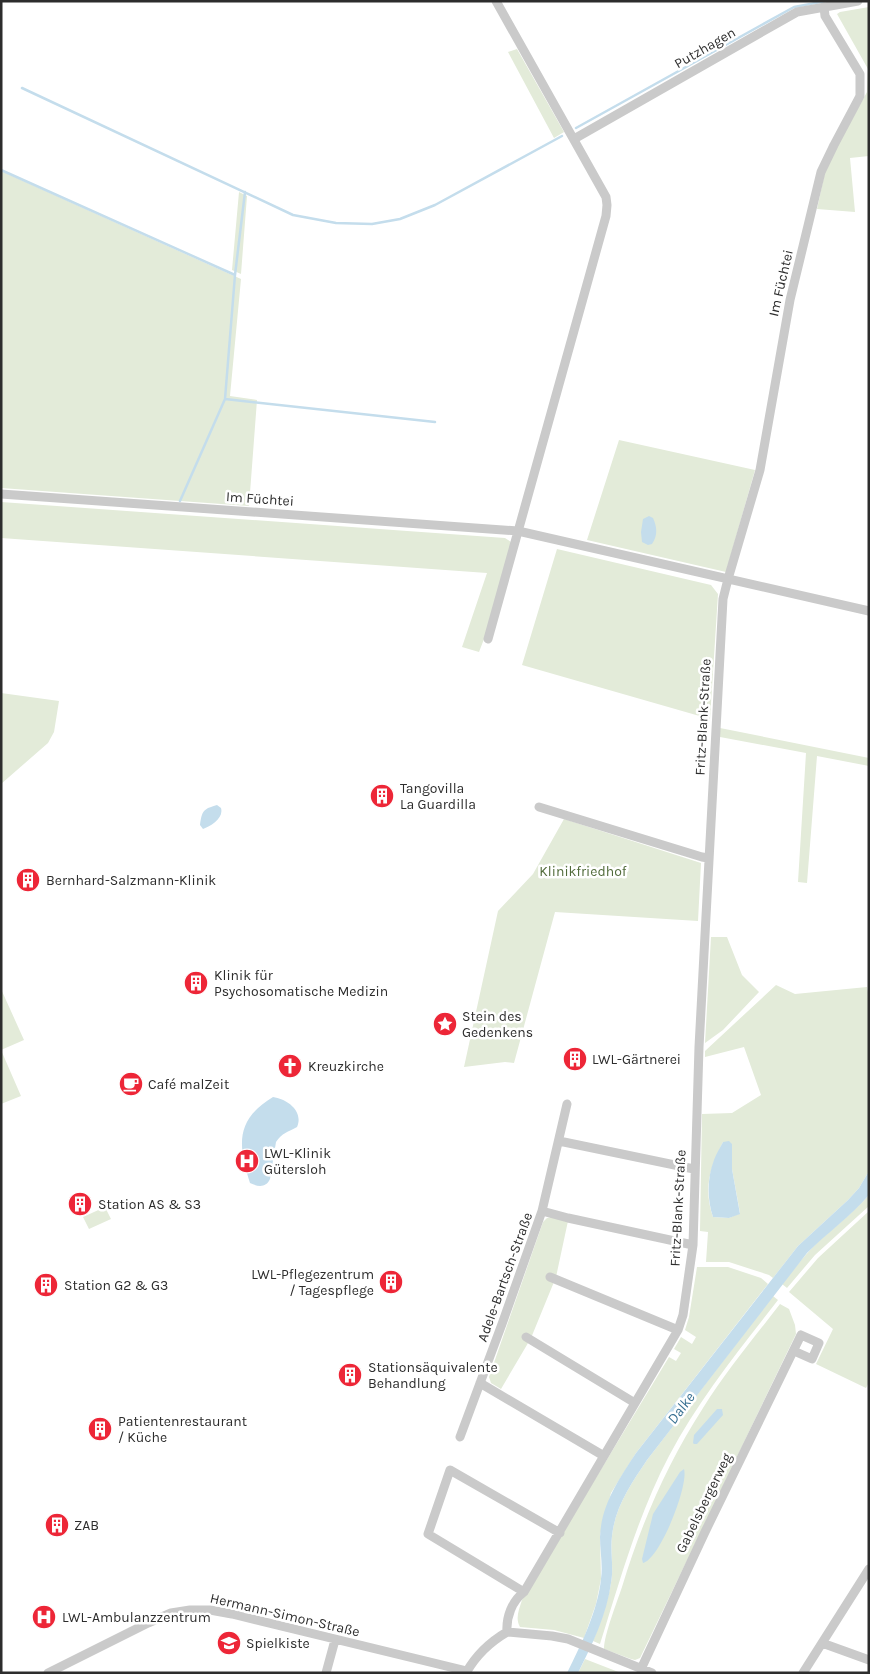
<svg xmlns="http://www.w3.org/2000/svg" width="870" height="1674" font-family="Karla,sans-serif">
<style>
.green{fill:#e3ebd9;fill-rule:evenodd}
.water{fill:#c4ddec}
.lines{fill:none;stroke-linecap:round;stroke-linejoin:round}
.stream{stroke:#c4ddec;stroke-width:2.5}
.minor{stroke:#cacaca;stroke-width:9}
.labels{text-anchor:middle;dominant-baseline:central;stroke-width:5;stroke-linejoin:round;paint-order:stroke}
.street-label{font-size:14px;fill:#2d2d2d;stroke:#fff}
.poi-label{font-size:14px;fill:#2d2d2d;stroke:#fff;text-anchor:start}
.park-label{font-size:14px;fill:#506a39;stroke:#fff}
.water-label{font-size:15px;font-style:italic;fill:#387092;stroke:#fff}
</style>
<rect width="100%" height="100%" fill="#fff"/>
<path class="green" d="M869,7V156L850,158L855,212L817,209L825,172L837,146L867,92L868,69L837,14L840,12Z
M517,49L564,132L554,138L508,52Z
M1,171L241,279L230,396L257,400L249,506L1,488Z
M239,192L247,196L241,274L232,270Z
M619,440L755,470L726,572L587,540Z
M1,502L505,538L511,542L489,626L479,652L462,647L487,573L1,538Z
M557,549L711,585L718,594L710,719L522,665Z
M1,693L59,701L54,732L48,743L1,784Z
M720,728L869,758V766L817,756L807,883L798,882L806,753L720,737Z
M564,819L701,863L698,921L555,912L514,1063L505,1062L464,1067L498,911L533,874Z
M711,937H727L742,975L759,992L723,1030L705,1043Z
M776,985L795,994L867,987L869,998V1171L859,1188L848,1200L798,1246L773,1278L769,1275L729,1262H706L708,1232L700,1231L702,1114L732,1113L761,1095L744,1047L705,1057V1051ZM723,1142L732,1169L740,1213L729,1218L713,1217C703,1188 710,1168 723,1142Z
M1,989L24,1040L1,1050L21,1096L1,1104Z
M869,1195V1206L815,1255L787,1288L782,1284C794,1269 806,1253 820,1240C837,1225 854,1212 869,1195Z
M105,1207L111,1219L89,1229L83,1217Z
M869,1211V1382L866,1388L816,1364L833,1329L789,1292L818,1258Z
M552,1217L568,1221L556,1277L531,1338L501,1389L491,1383L489,1377L543,1222L547,1218Z
M697,1267H728L761,1278L768,1284L636,1453L611,1493L600,1535L601,1579L596,1604L584,1638L554,1630L520,1627C515,1618 519,1610 522,1600L669,1357L676,1361L681,1353L674,1349L681,1337L692,1344L696,1337L685,1330L689,1317Z
M773,1296L778,1300C739,1350 699,1399 669,1456C638,1515 620,1580 600,1644L593,1641C600,1624 608,1601 611,1583C614,1567 610,1552 612,1536C615,1507 631,1484 647,1460Z
M780,1304L789,1309L795,1325L796,1334L640,1658L635,1660L631,1659L604,1649C604,1635 617,1602 622,1587C641,1524 667,1464 703,1408C726,1371 754,1338 780,1304Z
M585,1659L621,1673H578Z"/>
<path class="water" d="M649,516L653,518C657,527 658,535 652,544L648,545L642,542L641,532L643,519Z
M217,805L221,808C224,818 211,826 203,829L200,825C202,811 203,809 217,805Z
M273,1097C287,1099 304,1111 297,1127C288,1132 282,1133 276,1142L270,1179C266,1188 258,1187 250,1183C238,1145 235,1120 273,1097Z
M729,1141L732,1144V1169L740,1214L729,1218L713,1217C707,1199 707,1178 714,1160C716,1154 720,1148 723,1142Z
M869,1171V1195C850,1217 827,1233 807,1253L647,1460C631,1484 615,1507 612,1536C610,1552 614,1567 611,1583C607,1614 592,1645 578,1673H567C581,1645 598,1610 601,1579C603,1565 600,1551 600,1537C601,1505 619,1479 636,1453L798,1246L848,1200L859,1188Z
M717,1409H722L723,1415L697,1444H694L693,1443L694,1435Z
M684,1469C689,1485 660,1559 643,1563L642,1559L653,1514L680,1472Z"/>
<g class="lines">
<path class="stream" d="M22,88L293,215L336,223L372,224L400,219L435,205L562,136
M576,128L794,7L826,1
M1,170L235,275L225,399L180,501
M235,275L245,192
M225,399L435,422"/>
<path class="minor" d="M574,139L797,12L858,1
M1,494L518,531L869,611
M488,639L606,216L607,205L606,197L496,1
M539,807L702,857L708,858
M559,1141L694,1169
M542,1211L568,1218L693,1245
M550,1277L678,1330
M526,1337L635,1403
M480,1383L604,1456
M460,1437L502,1324L542,1211L567,1104
M524,1592L428,1534L450,1470L560,1533
M507,1632C506,1617 512,1601 524,1592L678,1330L683,1315L693,1245L699,1047L723,599L728,579L760,470L790,300L821,172L834,145L860,96V74L825,16L824,7
M507,1632L552,1636L568,1639L652,1673
M822,1643L869,1660
M641,1669L705,1532L801,1335L819,1343L812,1359L794,1351
M48,1673L148,1623L171,1613L190,1610H210L232,1614L467,1671
M326,1673L335,1640
M466,1673C476,1655 490,1642 507,1632
M803,1673L869,1569"/>
</g>
<defs>
<g id="building-disc" transform="scale(1.25)"><circle r="9.5" fill="#ed2637" stroke="#fff"/><path d="M-4-6H4V6H1V3H-1V6H-4ZM-2.5-4.3h1.7v1.8h-1.7ZM.8-4.3h1.7v1.8H.8ZM-2.5-1h1.7V.8h-1.7ZM.8-1h1.7V.8H.8Z" fill="#fff"/></g>
<g id="sight-disc" transform="scale(1.25)"><circle r="9.5" fill="#ed2637" stroke="#fff"/><path d="M0-6L1.8-2.2L6-1.7L2.9 1.2L3.7 5.4L0 3.3L-3.7 5.4L-2.9 1.2L-6-1.7L-1.8-2.2Z" fill="#fff"/></g>
<g id="church-disc" transform="scale(1.25)"><circle r="9.5" fill="#ed2637" stroke="#fff"/><path d="M-1.2-6h2.4v3.5h3.3v2.4h-3.3V6h-2.4V-.1h-3.3v-2.4h3.3Z" fill="#fff"/></g>
<g id="cafe-disc" transform="scale(1.25)"><circle r="9.5" fill="#ed2637" stroke="#fff"/><path d="M-5.5-4.5H6V0H3Q3 3.5 0 3.5H-2.5Q-5.5 3.5-5.5 0ZM3-3.2v2h1.7v-2ZM-6 4.5H4V6H-6Z" fill="#fff"/></g>
<g id="hospital-disc" transform="scale(1.25)"><circle r="9.5" fill="#ed2637" stroke="#fff"/><path d="M-5-5h3v3.5h4V-5h3V5h-3V1.5h-4V5h-3Z" fill="#fff"/></g>
<g id="school-disc" transform="scale(1.25)"><circle r="9.5" fill="#ed2637" stroke="#fff"/><path d="M0-5L7-2L0 1L-7-2ZM-4 1L0 2.5L4 1V4Q0 6-4 4Z" fill="#fff"/></g>
</defs>
<g fill-rule="evenodd">
<use href="#building-disc" x="382" y="796"/>
<use href="#building-disc" x="28" y="880"/>
<use href="#building-disc" x="196" y="983"/>
<use href="#sight-disc" x="445" y="1024"/>
<use href="#building-disc" x="575" y="1059"/>
<use href="#church-disc" x="290" y="1066"/>
<use href="#cafe-disc" x="131" y="1084"/>
<use href="#hospital-disc" x="247" y="1161"/>
<use href="#building-disc" x="80" y="1204"/>
<use href="#building-disc" x="391" y="1282"/>
<use href="#building-disc" x="46" y="1285"/>
<use href="#building-disc" x="350" y="1375"/>
<use href="#building-disc" x="100" y="1429"/>
<use href="#building-disc" x="57" y="1525"/>
<use href="#hospital-disc" x="44" y="1617"/>
<use href="#school-disc" x="229" y="1643"/>
</g>
<g class="labels">
<g class="street-label">
<text transform="translate(705 48) rotate(-30)">Putzhagen</text>
<text transform="translate(781 283) rotate(-77)">Im Füchtei</text>
<text transform="translate(260 499) rotate(4)">Im Füchtei</text>
<text transform="translate(703 717) rotate(-87)">Fritz-Blank-Straße</text>
<text transform="translate(678 1208) rotate(-87)">Fritz-Blank-Straße</text>
<text transform="translate(505 1277) rotate(-70)">Adele-Bartsch-Straße</text>
<text transform="translate(704 1503) rotate(-64)">Gabelsbergerweg</text>
<text transform="translate(285 1615) rotate(13)">Hermann-Simon-Straße</text>
</g>
<g class="poi-label">
<text x="400" y="788">Tangovilla<tspan x="400" dy="16">La Guardilla</tspan></text>
<text x="46" y="880">Bernhard-Salzmann-Klinik</text>
<text x="214" y="975">Klinik für<tspan x="214" dy="16">Psychosomatische Medizin</tspan></text>
<text x="462" y="1016">Stein des<tspan x="462" dy="16">Gedenkens</tspan></text>
<text x="592" y="1059">LWL-Gärtnerei</text>
<text x="308" y="1066">Kreuzkirche</text>
<text x="148" y="1084">Café malZeit</text>
<text x="264" y="1153">LWL-Klinik<tspan x="264" dy="16">Gütersloh</tspan></text>
<text x="98" y="1204">Station AS &amp; S3</text>
<text x="374" y="1274" text-anchor="end">LWL-Pflegezentrum<tspan x="374" dy="16">/ Tagespflege</tspan></text>
<text x="64" y="1285">Station G2 &amp; G3</text>
<text x="368" y="1367">Stationsäquivalente<tspan x="368" dy="16">Behandlung</tspan></text>
<text x="118" y="1421">Patientenrestaurant<tspan x="118" dy="16">/ Küche</tspan></text>
<text x="74" y="1525">ZAB</text>
<text x="62" y="1617">LWL-Ambulanzzentrum</text>
<text x="246" y="1643">Spielkiste</text>
</g>
<g class="park-label">
<text x="583" y="871">Klinikfriedhof</text>
</g>
<g class="water-label">
<text transform="translate(681 1408) rotate(-53)">Dalke</text>
</g>
</g>
<rect width="870" height="1674" fill="none" stroke="#2d2d2d" stroke-width="5"/>
</svg>
